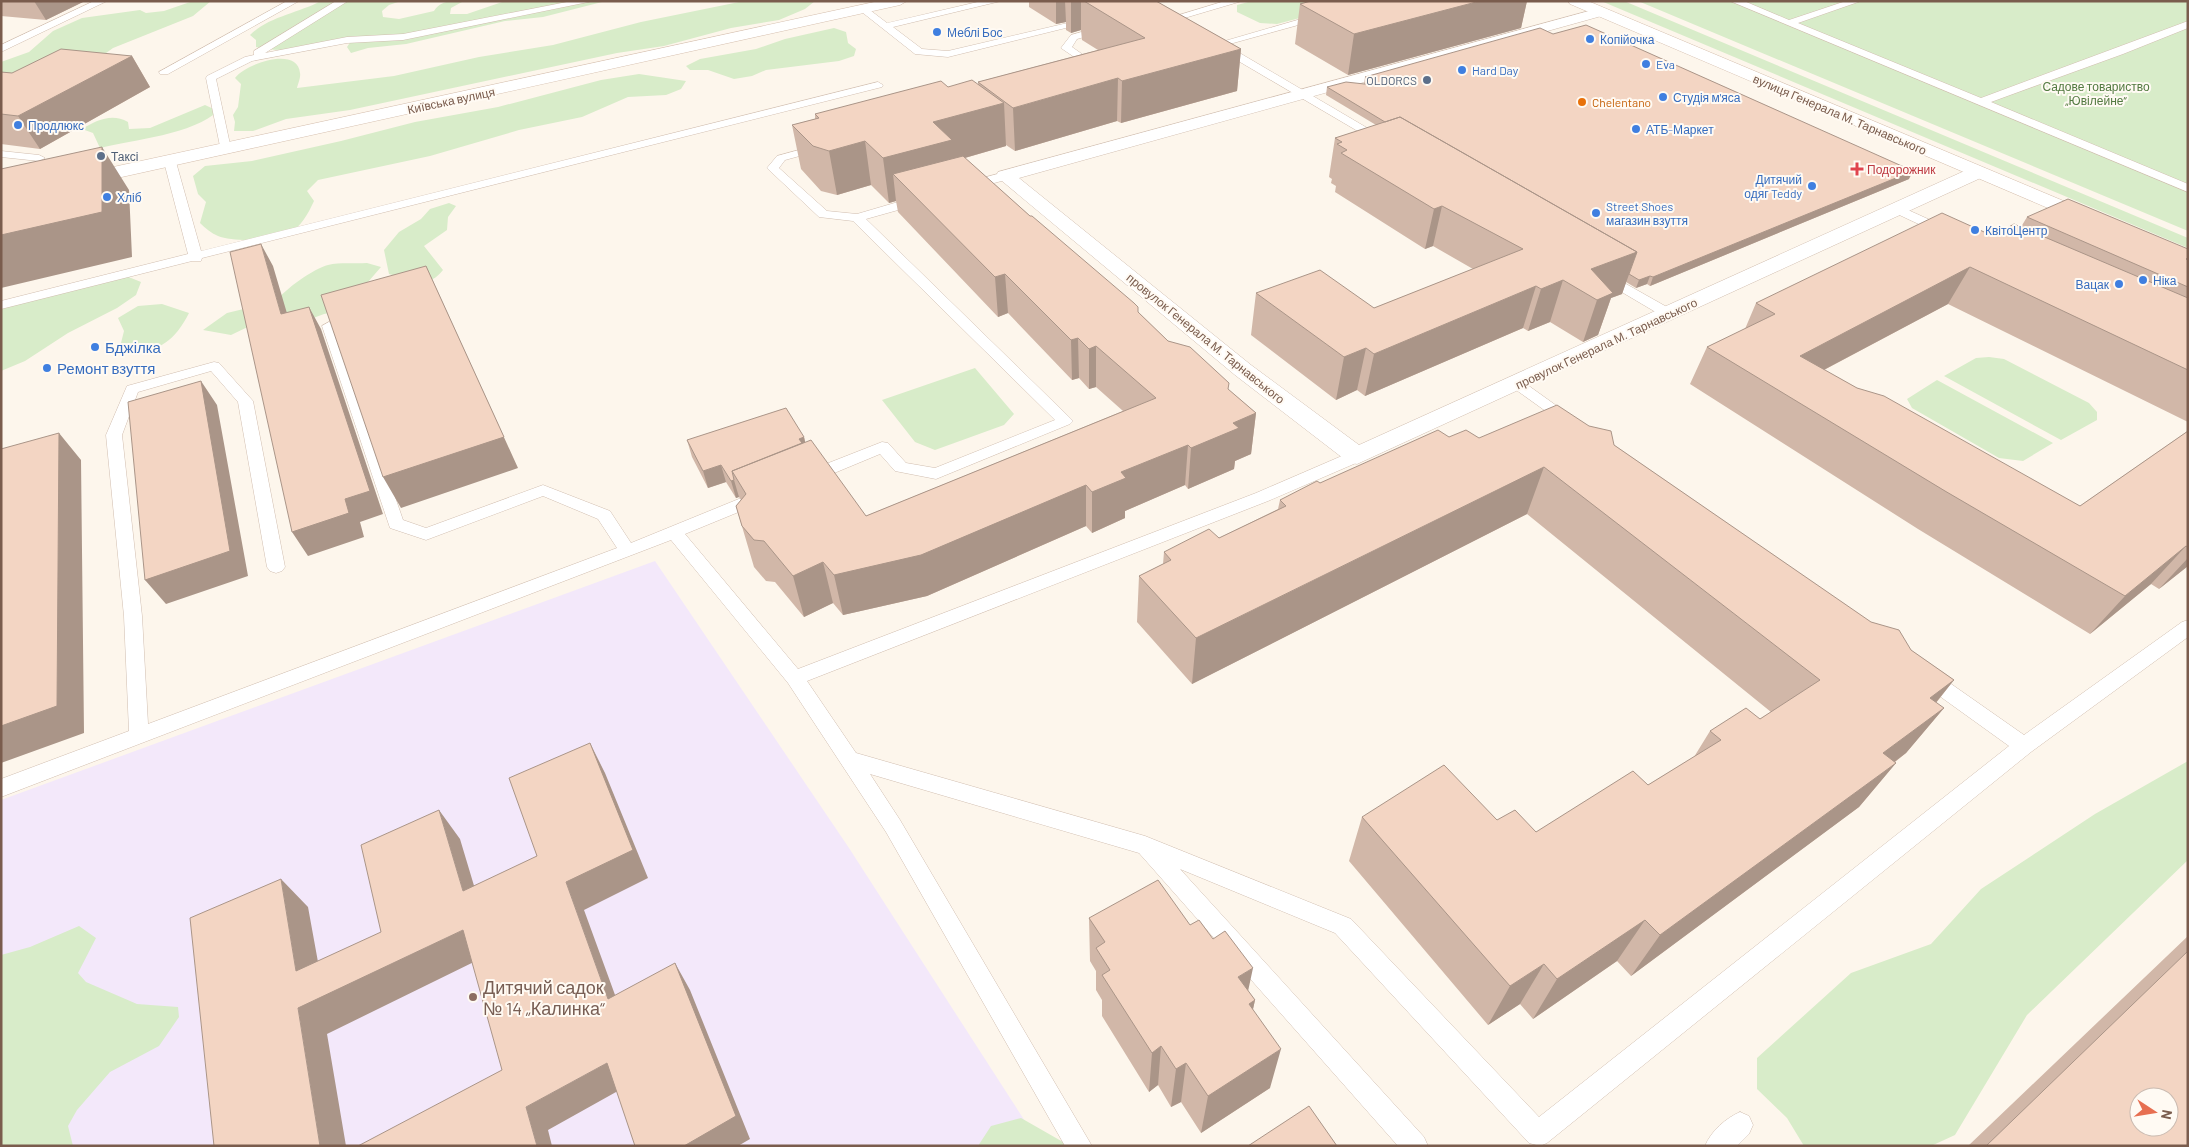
<svg xmlns="http://www.w3.org/2000/svg" width="2189" height="1147" font-family="Barlow,sans-serif">
<style>
.education{fill:#f3e8fa}
.green{fill:#d8ecc9}
.lines{fill:none;stroke-linecap:round;stroke-linejoin:round}
.service-casing{stroke:#d1beb0;stroke-width:1}
.minor-casing{stroke:#d1beb0;stroke-width:1}
.secondary-casing{stroke:#d6c0b0;stroke-width:1}
.service{fill:#fff;fill-rule:evenodd}
.minor{fill:#fff;fill-rule:evenodd}
.secondary{fill:#fff;fill-rule:evenodd}
.wall{fill:#d1b7a8}
.shaded-wall{fill:#aa9588}
.building{fill:#f3d5c3;stroke:#aa9588;fill-rule:evenodd}
.shop-dot{fill:#3f7fe0;stroke:#fffaf3;stroke-width:2}
.service-dot{fill:#5c6f8a;stroke:#fffaf3;stroke-width:2}
.food-dot{fill:#e8710a;stroke:#fffaf3;stroke-width:2}
.health-dot{fill:#e0444e;stroke:#fffaf3;stroke-width:2}
.education-dot{fill:#8d6e63;stroke:#fffaf3;stroke-width:2}
.labels{text-anchor:middle;dominant-baseline:central;stroke-width:4;stroke-linejoin:round;paint-order:stroke}
.far-shop-label{font-size:12px;fill:#366cbe;stroke:#fffaf3;text-anchor:start}
.far-service-label{font-size:12px;fill:#4e5e75;stroke:#fffaf3;text-anchor:end}
.far-park-label{font-size:12px;fill:#537a41;stroke:#fffaf3}
.far-street-label{font-size:12px;fill:#7a5c4d;stroke:#fffaf3}
.far-food-label{font-size:12px;fill:#c56008;stroke:#fffaf3;text-anchor:start}
.far-health-label{font-size:12px;fill:#be3a42;stroke:#fffaf3;text-anchor:start}
.shop-label{font-size:15px;fill:#366cbe;stroke:#fffaf3;text-anchor:start}
.near-education-label{font-size:18px;fill:#785e54;stroke:#fffaf3;text-anchor:start}
</style>
<rect width="100%" height="100%" fill="#fdf6ec"/>
<path class="education" d="M655,561L849,848L1041,1146H1V800Z"/>
<path class="green" d="M193,1H211L193,16L113,48L102,56L1,92V62L29,52L53,31L82,18L140,10L146,13L164,11Z
M321,1H401L389,5L382,11L383,17L399,19L434,11C440,1 450,0 462,2L451,8L450,14H467L505,1H606L543,17L505,21L406,44L368,48L351,53L347,47L351,41C321,45 286,55 256,47V40L250,35C268,17 298,13 321,1Z
M744,1H815L805,9L779,20L731,28L664,46L617,53L350,110L286,119L253,131H234L235,122L233,115L238,107L241,84L235,78C246,63 298,46 300,73C301,77 298,84 297,88L394,76L479,57L553,45L641,22Z
M1252,1H1337L1334,9L1277,24L1260,23L1237,12V5Z
M1601,1H1624L2188,238V248Z
M1638,1H2188V231Z
M834,28L846,32L848,43L856,49L854,56L839,61L766,70L752,76L734,79L708,70H690L686,66L700,59L756,49L785,39Z
M639,74L686,81L681,89L666,95L628,97L582,117L519,130L430,156L318,180L307,191L314,201C308,214 301,227 288,234C274,241 233,242 218,236C211,233 205,228 200,223L206,202L198,194L193,176L205,166L252,161L341,141L415,122L498,107L601,80Z
M205,105L218,111C194,134 133,140 100,148L93,133L82,129C97,120 112,113 128,122L129,129L150,128Z
M449,203L456,206L448,217L447,230L424,246L443,270C428,290 409,280 389,274L384,250L399,232L421,219L430,209Z
M367,263L381,267L368,282L369,306L324,314L281,330L254,324L231,335L203,330L227,313L277,301C283,290 315,268 328,265C340,262 354,264 367,263Z
M101,276H126L141,282L136,295L117,308L68,333L25,361L1,371V303Z
M162,304L189,313C173,345 153,355 119,351L124,331L118,318L138,306Z
M1989,357L2004,359L2089,403L2097,412V420L2061,440L1944,376L1976,358Z
M975,368L1014,414L1004,425L935,450L915,442L882,400Z
M1937,380L2053,443L2023,461L1999,458L1912,408L1907,399Z
M2188,761V860L2027,1015L1955,1135L1931,1146H1804L1787,1118L1757,1089V1058L1851,973L1931,944L1981,889L2095,814Z
M79,926L96,938L78,973L86,982L137,1004L178,1007L179,1017L159,1046L110,1072L77,1110L68,1126L73,1146H1V955L30,947Z
M1021,1118L1070,1146H978L991,1126Z"/>
<g class="lines">
<g class="service-casing">
<path id="service" d="M94,1H107L1,52V45Z
M287,1H299L168,74H160L159,72Z
M336,1H348L265,53L347,37L403,34L572,1H593L403,40L347,43L252,61L216,79L231,149L225,152L221,151L206,78L207,76L245,57L254,55V51Z
M982,1H1001L893,27L922,49L948,51L1089,18L1094,21L948,57L915,54L858,9L866,7L887,23Z
M1225,1H1242L1171,22L1166,19Z
M1345,1H1355L1349,11L1226,45L1386,139V143H1378L1211,45L1342,7Z
M1730,1H1744L1789,20L1846,1H1861L1798,23L1981,98L2188,21V28L2123,54L1991,102L2188,184V192Z
M1103,26L1108,29L1106,31L1077,39L1072,47L1096,64L1092,74H1084L1083,72L1086,65L1061,48L1071,35Z
M878,82L883,85L882,87L202,258L201,261H192L1,309V301L188,254L164,162L166,160H174L176,162L201,251Z
M821,144L827,147L825,149L785,160L779,168L827,211L857,214L915,197H923L925,200L923,203L866,219L1070,418L1073,421L1070,424L936,479L895,471L880,454L815,481H803L801,477L803,473L882,442L888,443L906,463L935,468L1055,420L853,221L819,217L767,168L777,156Z
M1,151L39,155L45,158L39,161L1,157Z
M1005,172L1009,173V179L968,190L962,186L964,183Z
M1897,205L1950,229L1952,232L1950,235H1942L1893,212L1891,209L1893,206Z
M1603,271L1674,311L1676,314L1674,317H1664L1598,278L1596,275Z
M329,322L336,326L403,520L426,528L543,485L610,511L631,543L751,494H763L765,498L763,502L685,534L798,669L1256,493L1351,452H1363L1365,456L1363,460L1268,501L807,681L856,753L1145,836L1351,919L1539,1117L2009,746L1920,682L1918,677L1920,672L1927,670L1934,672L2024,735L2182,622L2188,620V637L2031,752L1547,1143L1540,1146L1529,1143L1335,933L1180,869L1424,1137L1428,1146H1398L1139,853L870,774L900,820L1092,1146H1065L886,832L788,683L671,540L1,797V779L129,731L124,616L106,435L127,386L214,362L219,363L253,401L285,567L282,571L276,573L270,571L267,567L238,402L211,371L138,392L122,435L142,616L148,724L617,548L598,519L543,496L426,540L390,528L322,326Z
M1517,379L1522,381L1575,419L1578,422L1575,425H1565L1512,387L1510,384L1512,381Z
M1740,1112L1749,1116L1753,1125L1749,1134L1737,1146H1705C1711,1131 1726,1118 1740,1112Z"/>
</g>
<g class="minor-casing">
<path id="minor" d="M1600,8L1607,12L1605,15L1019,178L1251,365L1359,445L1971,168H1985L1987,172L1985,176L1357,464L1348,462L1235,375L996,176L998,172Z"/>
</g>
<g class="secondary-casing">
<path id="secondary" d="M879,1H907L900,5L81,186L74,184L72,180L74,176L81,174Z
M1568,1H1588L2097,215L2100,219L2097,223H2083L1570,4Z"/>
</g>
<use href="#service" class="service"/>
<use href="#minor" class="minor"/>
<use href="#secondary" class="secondary"/>
</g>
<path class="wall" d="M1,1H85L46,20L1,16Z
M1029,1H1156L1241,49L1237,91L1121,123L1117,121L1015,151L1006,145V146L965,158L1138,312L1168,341L1229,390L1256,413L1251,454L1235,461L1234,469L1188,489L1185,485L1125,511V518L1092,533L1086,526L927,596L843,615L833,603L804,617L775,582L766,581L754,567L736,506L741,500L739,497L736,498L726,482L708,488L692,457L687,440L804,437L805,442L866,516L1123,411L1096,387L1089,389L1079,378L1072,380L1008,313L998,317L898,212L896,201L889,203L871,185L837,195L821,191L801,169L792,125L815,119V114L948,87L978,84V82L1098,50L1082,40L1081,30L1071,33L1066,30V22L1056,24L1029,7Z
M1311,1H1527L1521,28L1348,75L1295,44L1300,4Z
M1553,34L1909,179L1650,286L1647,284L1636,288L1626,282L1622,294L1611,298L1598,335L1583,342L1550,322L1528,331L1523,328L1365,396L1357,390L1336,400L1251,335L1256,293L1374,308L1473,269L1433,246L1425,249L1335,192L1336,186L1331,183L1332,179L1329,177L1335,138L1376,125L1326,95L1327,87L1364,84L1365,77Z
M132,56L150,87L40,149L1,144V72L12,73Z
M2027,217L2188,249V422L1948,304L1824,370L1857,388L2080,506L2188,431V566L2159,589L2151,584L2090,634L1918,529L1690,384L1707,347L1745,329L1756,303L1993,236L2021,227Z
M1449,437L1614,445L1954,680L1936,703L1944,708L1906,753L1895,762L1896,763L1859,807L1631,976L1617,961L1533,1019L1520,1004L1488,1025L1349,861L1362,817L1497,820L1536,832L1648,785L1694,757L1710,731L1760,719L1771,712L1527,514L1192,684L1137,622L1139,576L1163,564L1164,552L1219,538L1278,509L1280,500L1320,483Z
M1089,918L1190,925L1248,991L1255,1000L1253,1009L1270,1088L1201,1133L1181,1102L1171,1107L1158,1085L1149,1092L1102,1016V1000L1096,990V971L1090,961Z
M2188,936V1146H1968Z"/>
<path class="shaded-wall" d="M34,1H85L46,20Z
M1056,1H1065L1066,22L1056,24Z
M1071,1H1081V30L1071,33Z
M1480,1H1527L1521,28L1348,75L1354,34Z
M1241,49L1237,91L1121,123L1122,81Z
M132,56L150,87L40,149L18,116Z
M1118,78L1117,121L1015,151L1013,108Z
M1004,103L1006,146L954,161L893,174L896,201L889,203L883,158L933,122Z
M865,141L871,185L837,195L829,151Z
M102,147L129,190L132,257L1,288V235Z
M1913,171L1909,179L1650,286L1653,277Z
M1442,206L1433,246L1425,249L1434,209Z
M261,244L273,266L294,337L281,314Z
M1637,252L1622,294L1611,298L1598,335L1583,342L1597,300L1591,269Z
M426,266L518,468L401,508L383,477Z
M1970,267L1948,304L1782,392L1800,356Z
M1005,274L1008,313L998,317L995,277Z
M1650,276L1647,284L1636,288L1639,280Z
M1563,280L1550,322L1528,331L1541,289Z
M1536,286L1523,328L1365,396L1374,354Z
M309,307L321,329L383,514L360,522L364,537L308,556L292,532L345,499Z
M1078,338L1079,378L1072,380L1071,340Z
M1096,346V387L1089,389V349Z
M1366,348L1357,390L1336,400L1344,357Z
M201,381L217,405L248,576L166,604L145,580Z
M1256,413L1251,454L1235,461L1234,469L1188,489L1191,448L1233,423Z
M59,433L81,460L84,733L1,763V726Z
M804,437L811,468L799,439Z
M1188,445L1185,485L1125,511V518L1092,533V492L1121,472Z
M721,465L726,482L708,488L703,471Z
M1544,467L1527,514L1192,684L1196,638Z
M734,480L739,497L736,498L731,481Z
M1086,485V526L927,596L843,615L834,575Z
M2186,546L2151,584L2090,634L2125,596Z
M2188,558V566L2159,589Z
M823,562L833,603L804,617L793,576Z
M1954,680L1917,726L1930,698Z
M1944,708L1906,753L1847,798L1883,753Z
M590,743L605,773L648,878L584,910L626,1025L608,999L566,882Z
M1896,763L1859,807L1631,976L1660,935Z
M439,810L460,839L484,919L463,891Z
M281,879L308,907L324,995L463,930L484,957L327,1034L346,1146H320L298,1008L296,971Z
M1645,920L1617,961L1533,1019L1557,979Z
M675,963L690,990L750,1139L738,1146H684Z
M1544,964L1520,1004L1488,1025L1510,986Z
M1253,968L1244,1010L1238,977Z
M1255,1000L1246,1041L1249,1004Z
M1161,1046L1158,1085L1149,1092L1152,1053Z
M1281,1049L1270,1088L1201,1133L1208,1096Z
M607,1063L625,1087L548,1130L552,1146H537L526,1107Z
M1186,1063L1181,1102L1171,1107L1176,1069Z"/>
<path class="building" d="M1084,1H1156L1241,49L1122,81L1118,78L1013,108L978,82L1145,38Z
M1311,1H1480L1354,34L1300,4Z
M1586,25L1913,171L1653,277L1650,276L1639,280L1629,274L1637,252L1400,117L1385,122L1327,87L1346,82L1383,86L1365,77L1540,28L1553,34Z
M61,49L132,56L18,116L1,114V72L12,73Z
M972,80L1004,103L933,122L952,140L883,158L865,141L829,151L813,146L792,125L819,118L815,114L941,81L948,87Z
M1400,117L1637,252L1591,269L1613,293L1597,300L1563,280L1541,289L1536,286L1374,354L1366,348L1344,357L1256,293L1320,270L1374,308L1523,249L1442,206L1434,209L1341,153L1347,150L1337,144L1342,142L1335,138Z
M102,147V212L1,235V169Z
M963,156L1030,216H1032L1134,303L1138,307V312L1168,341L1190,347L1229,383L1228,389L1256,413L1233,423L1239,428L1191,448L1188,445L1121,472L1126,478L1092,492L1086,485L921,555L834,575L823,562L793,576L764,541L754,540L742,526L736,506L746,494L732,471L811,440L866,516L1156,398L1096,346L1089,349L1078,338L1071,340L1005,274L995,277L893,174Z
M2068,199L2188,249V258L2186,259L2188,260V287L2027,217Z
M1942,213L1993,236L2014,224L2188,298V370L1970,267L1800,356L1857,388L1884,396L2080,506L2188,431V547L2186,546L2125,596L1945,491L1707,347L1775,314L1756,303Z
M261,244L281,314L309,307L370,491L345,499L349,513L292,532L230,252Z
M426,266L504,437L383,477L321,295Z
M201,381L230,551L145,580L128,402Z
M1557,405L1589,426L1611,431L1614,445L1871,622L1899,630L1911,650L1954,680L1930,698L1944,708L1883,753L1896,763L1660,935L1645,920L1557,979L1544,964L1510,986L1362,817L1444,765L1497,820L1515,810L1536,832L1633,771L1648,785L1721,740L1710,731L1746,708L1760,719L1820,680L1544,467L1196,638L1139,576L1171,560L1164,552L1209,529L1219,538L1286,506L1280,500L1317,481L1320,483L1438,430L1449,437L1466,430L1479,438Z
M786,408L804,437L799,439L802,443L732,471L734,480L731,481L721,465L703,471L687,440Z
M59,433L57,706L1,726V449Z
M590,743L633,850L566,882L608,999L675,963L736,1116L684,1146H635L607,1063L526,1107L537,1146H358L502,1070L463,930L298,1008L320,1146H214L190,918L281,879L296,971L381,932L361,845L439,810L463,891L537,856L509,778Z
M1158,880L1190,925L1199,920L1213,939L1225,931L1253,968L1238,977L1255,1000L1249,1004L1281,1049L1208,1096L1186,1063L1176,1069L1161,1046L1152,1053L1102,975L1110,970L1096,948L1105,942L1089,918Z
M2188,951V1146H1986ZM2139,1097H2169V1127H2139Z
M1309,1106L1337,1146H1248Z"/>
<g class="shop-dot">
<circle cx="937" cy="32" r="5"/>
<circle cx="1590" cy="39" r="5"/>
<circle cx="1646" cy="64" r="5"/>
<circle cx="1462" cy="70" r="5"/>
<circle cx="1663" cy="97" r="5"/>
<circle cx="18" cy="125" r="5"/>
<circle cx="1636" cy="129" r="5"/>
<circle cx="1812" cy="186" r="5"/>
<circle cx="107" cy="197" r="5"/>
<circle cx="1596" cy="213" r="5"/>
<circle cx="1975" cy="230" r="5"/>
<circle cx="2143" cy="280" r="5"/>
<circle cx="2119" cy="284" r="5"/>
<circle cx="95" cy="347" r="5"/>
<circle cx="47" cy="368" r="5"/>
</g>
<g class="service-dot">
<circle cx="1427" cy="80" r="5"/>
<circle cx="101" cy="156" r="5"/>
</g>
<circle class="food-dot" cx="1582" cy="102" r="5"/>
<path class="health-dot" d="M1854.5 161.5h5v5h5v5h-5v5h-5v-5h-5v-5h5z"/>
<circle class="education-dot" cx="473" cy="997" r="5"/>
<g class="labels">
<g class="far-shop-label">
<text x="947" y="32">Меблі Бос</text>
<text x="1600" y="39">Копійочка</text>
<text x="1656" y="64">Eva</text>
<text x="1472" y="70">Hard Day</text>
<text x="1673" y="97">Студія м'яса</text>
<text x="28" y="125">Продлюкс</text>
<text x="1646" y="129">АТБ-Маркет</text>
<text x="1802" y="179" text-anchor="end">Дитячий<tspan x="1802" dy="14">одяг Teddy</tspan></text>
<text x="117" y="197">Хліб</text>
<text x="1606" y="206">Street Shoes<tspan x="1606" dy="14">магазин взуття</tspan></text>
<text x="1985" y="230">КвітоЦентр</text>
<text x="2153" y="280">Ніка</text>
<text x="2109" y="284" text-anchor="end">Вацак</text>
</g>
<g class="far-service-label">
<text x="1417" y="80">OLDORCS</text>
<text x="111" y="156" text-anchor="start">Таксі</text>
</g>
<g class="far-park-label">
<text x="2096" y="86">Садове товариство<tspan x="2096" dy="14">„Ювілейне“</tspan></text>
</g>
<g class="far-street-label">
<text transform="translate(451 100) rotate(-12)">Київська вулиця</text>
<text transform="translate(1840 114) rotate(23)">вулиця Генерала М. Тарнавського</text>
<text transform="translate(1206 338) rotate(39)">провулок Генерала М. Тарнавського</text>
<text transform="translate(1606 343) rotate(-25)">провулок Генерала М. Тарнавського</text>
</g>
<g class="far-food-label">
<text x="1592" y="102">Chelentano</text>
</g>
<g class="far-health-label">
<text x="1867" y="169">Подорожник</text>
</g>
<g class="shop-label">
<text x="105" y="347">Бджілка</text>
<text x="57" y="368">Ремонт взуття</text>
</g>
<g class="near-education-label">
<text x="483" y="987">Дитячий садок<tspan x="483" dy="21">№ 14 „Калинка“</tspan></text>
</g>
</g>
<rect width="2189" height="1147" fill="none" stroke="#7a5c4d" stroke-width="5"/>
<g transform="translate(2154 1112) rotate(102)"><circle r="24" fill="#fffaf3" stroke="#cabbb1"/>
<path d="M0-4L9 19L0 12L-9 19Z" fill="#e76f51"/>
<text y="-8" font-size="14" font-weight="bold" text-anchor="middle" fill="#7a5c4d">N</text>
</g>
</svg>
